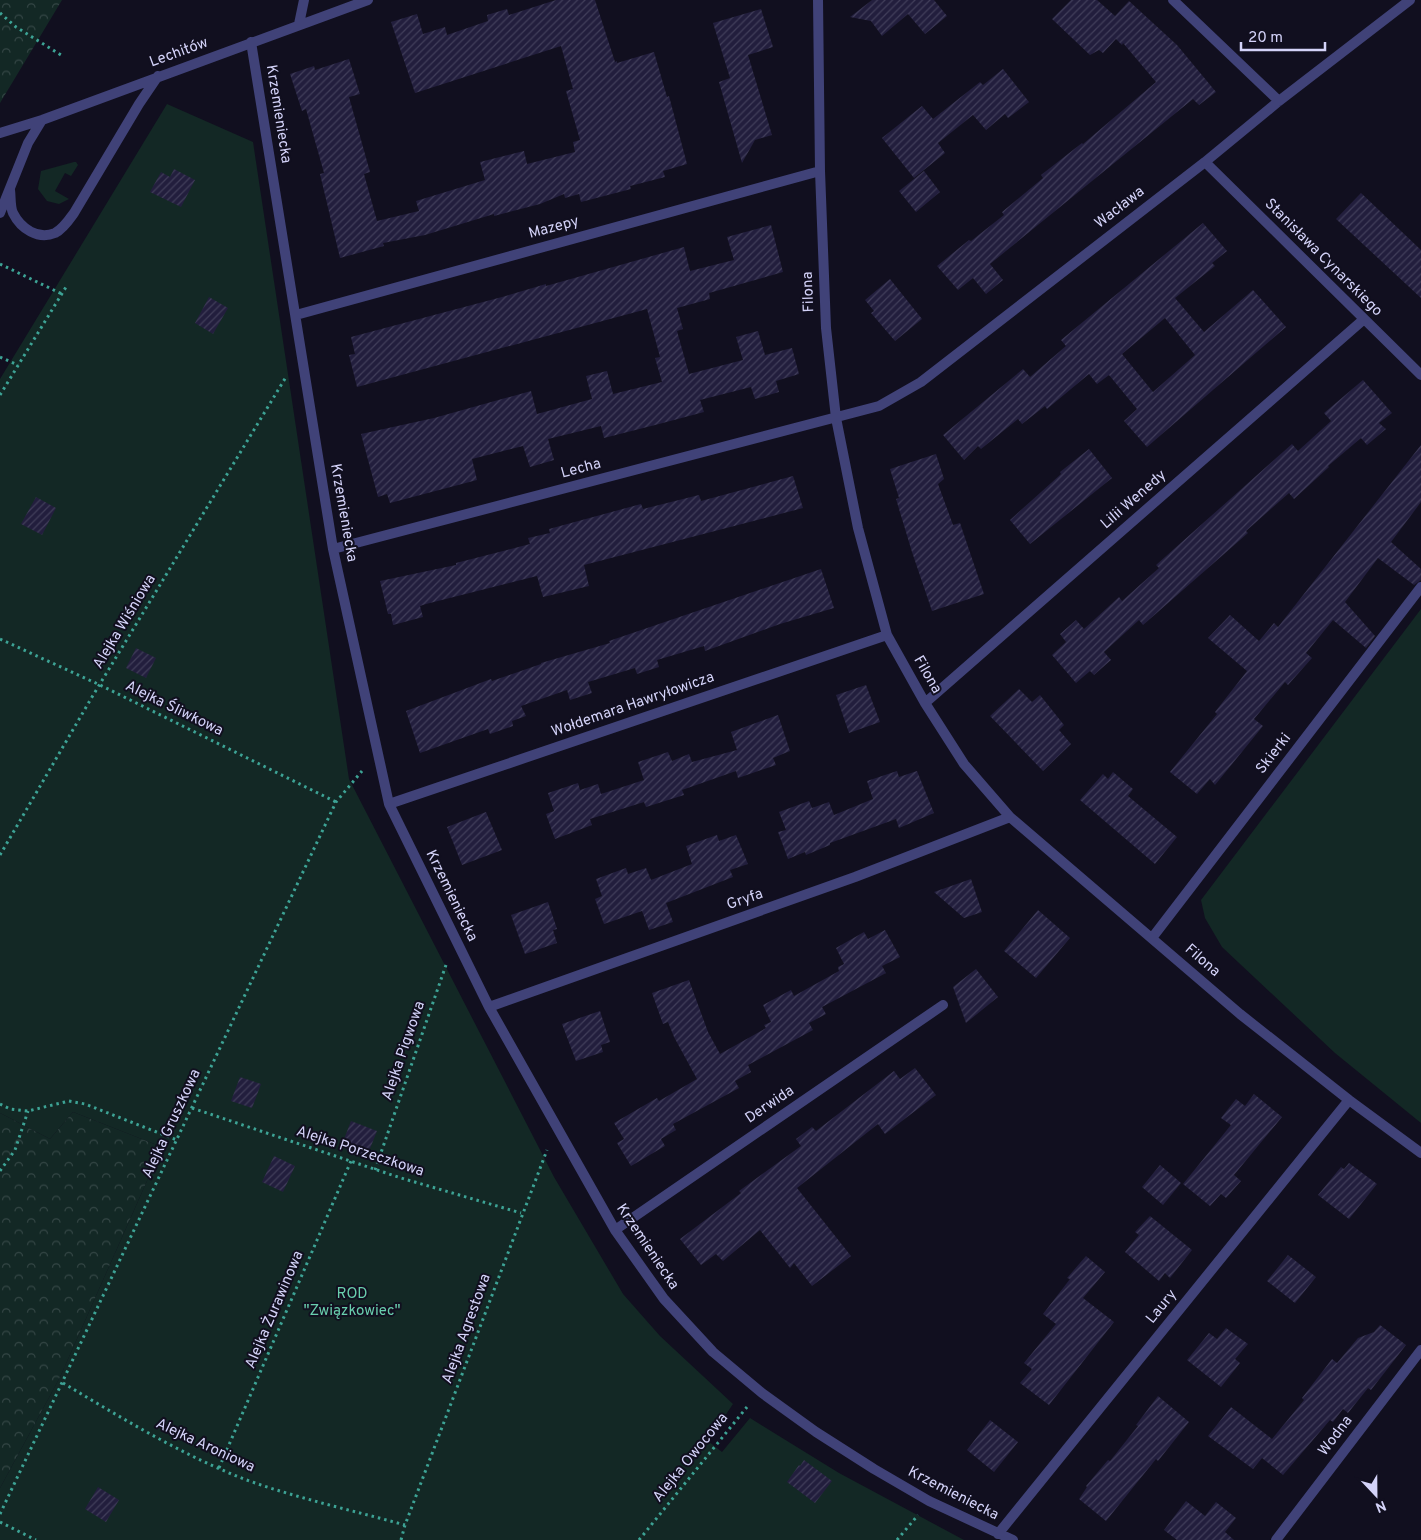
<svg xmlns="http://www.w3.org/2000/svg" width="1421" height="1540" font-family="Overpass,sans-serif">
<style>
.green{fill:#132825}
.forest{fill:url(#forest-crowns)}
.building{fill:url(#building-hatch);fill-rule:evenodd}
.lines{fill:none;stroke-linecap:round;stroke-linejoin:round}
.path{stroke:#3da395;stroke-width:3;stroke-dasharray:2.5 4;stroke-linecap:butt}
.street{stroke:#404278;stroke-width:10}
.labels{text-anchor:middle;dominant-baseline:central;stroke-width:4;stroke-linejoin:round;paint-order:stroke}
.street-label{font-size:15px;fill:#d4d3f9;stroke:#110f1f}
.park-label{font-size:15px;fill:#69cfae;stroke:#110f1f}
</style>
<defs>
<pattern id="forest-crowns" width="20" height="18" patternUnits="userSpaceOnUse" patternTransform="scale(1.25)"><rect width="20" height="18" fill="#132825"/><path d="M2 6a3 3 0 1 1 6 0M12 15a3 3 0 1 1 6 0" fill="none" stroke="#344645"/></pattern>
<pattern id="building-hatch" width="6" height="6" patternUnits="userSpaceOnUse" patternTransform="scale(1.25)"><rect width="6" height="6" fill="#221e3d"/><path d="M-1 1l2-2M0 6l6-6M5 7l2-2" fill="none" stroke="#413e5a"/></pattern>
</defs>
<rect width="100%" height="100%" fill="#110f1f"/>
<path class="green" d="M167,104L253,142L349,779L554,1177L623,1294L660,1336L733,1404L708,1441L722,1452L750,1418L839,1473L964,1540H0V1488L60,1377L162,1147L73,1112L50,1139L0,1113V379Z
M74,162H76L78,165L71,176L65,173L55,191L69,199L59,204L47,201L38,189L41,171Z
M1421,609V1123L1335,1053L1222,947L1205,918L1201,900Z"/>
<path class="forest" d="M0,0H62L0,103Z
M73,1112L162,1147L60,1377L0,1488V1113L50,1139Z"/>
<path class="building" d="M556,0H595L615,62L617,61V63L654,52L667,97L669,96L687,164L663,171L665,177L630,186L631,189L581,202L579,194L565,198L564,194L540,204L494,216V214L425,235L383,243L384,246L340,258L320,174L324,173L306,109L302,111L290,74L314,66L315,70L349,59L360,94L349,97L370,172L364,174L377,221L419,211L416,201L485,180L480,162L524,151L527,164L575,152L573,142L580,140L566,91L573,89L561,46L415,93L391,22L417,14L423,34L445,27L447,35L488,21L487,15L507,9L509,15Z
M872,0H934L947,16L925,34L908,14L882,36L871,21L850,17Z
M1071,0H1097L1115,16L1129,1L1177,45L1216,92L1199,105L1193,99L990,264L1003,280L986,294L973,278L958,290L937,266L969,240L971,241L1004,215L1002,212L1043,178L1041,175L1082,143L1083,144L1156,82L1123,43L1122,45L1116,39L1103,53L1099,50L1090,55L1052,19Z
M761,9L773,47L748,55L772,135L755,140L742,163L719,82L730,78L713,23Z
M1003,69L1029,102L1008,118L1005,114L986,130L973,115L938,143L945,153L914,178L882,138L922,106L933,119L980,82L983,85Z
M174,169L195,180L181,207L150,192L161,172L170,177Z
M924,171L940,192L916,212L899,191Z
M1361,193L1421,250V298L1336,219Z
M1203,223L1227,251L1212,263L1215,266L1175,298L1204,332L1253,290L1286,327L1147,447L1124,421L1137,409L1109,375L1097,384L1089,374L1047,409L1045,406L1022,424L1018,419L981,449L978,446L964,460L943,435L1023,369L1030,377L1066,346L1061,340ZM1165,318L1195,355L1153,392L1122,354Z
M771,225L783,272L709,293L710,299L677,308L683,329L677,331L689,374L743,360L736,337L758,331L765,355L792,348L799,374L776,381L779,392L755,399L751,387L700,400L704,412L659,424L604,438L601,426L548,439L554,460L530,467L523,446L472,459L477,480L390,503L387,494L378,497L361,434L434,418L531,391L537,414L592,399L586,376L607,371L613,394L662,382L655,358L660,357L647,309L357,387L349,355L355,354L351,337L502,297L546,284V286L684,247L690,271L734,260L727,237Z
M890,279L922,319L895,341L871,313L874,311L865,300Z
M209,297L228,308L213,334L195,323Z
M1363,380L1392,413L1379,423L1386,429L1367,445L1361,438L1328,466L1329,467L1294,499L1289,493L1246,531L1248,533L1143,625L1139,620L1104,652L1111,660L1094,675L1090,671L1076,683L1052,655L1066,642L1060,634L1076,620L1084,629L1119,597L1122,601L1159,568L1156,565L1292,444L1298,451L1331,421L1324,413Z
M1421,445V502L1391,542L1421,569V580L1414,585L1378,558L1345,602L1375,636L1366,648L1333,620L1306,653L1312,658L1288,685L1285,682L1254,719L1263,726L1215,785L1210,779L1197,794L1170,772L1217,714L1215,712L1247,671L1208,638L1230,615L1259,641L1274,623L1278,627Z
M1089,449L1112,478L1030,544L1010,520L1061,474L1060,472Z
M936,454L944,479L938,484L953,525L960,523L984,594L932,611L912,552L896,499L899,498L890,469Z
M793,476L803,508L584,565L589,586L543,597L537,576L426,604L420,606L423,617L393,625L391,614H388L380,581L456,565V563L530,544L528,538L550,533L549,529L641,504L643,509L699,495L701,501Z
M36,497L56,508L42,535L21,524Z
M821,569L834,608L780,624L705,651L704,646L657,660L659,667L637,674L635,668L588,682L592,693L570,700L567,690L521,706L526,716L512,721L513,726L490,734L488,729L420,753L406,711L491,679L492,681L541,664V663L610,643L609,641Z
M136,648L156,658L146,678L126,668Z
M866,685L880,722L849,733L836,695Z
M1019,689L1032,702L1040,695L1064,725L1059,730L1071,744L1043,771L990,716Z
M778,715L790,751L773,758L776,765L738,778L736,771L682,790L684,795L646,807L644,802L590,819L592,825L555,839L546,814L554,811L548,793L578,783L580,790L598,784L601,794L644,780L638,762L668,752L672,761L689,754L692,762L737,750L731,732Z
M897,771L899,777L917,771L934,813L899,828L896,819L830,843V845L806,855L805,852L788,859L778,832L786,830L779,812L809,801L812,808L829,802L834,815L873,799L867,781Z
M1113,772L1133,789L1128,796L1177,837L1155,864L1080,800L1103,774L1108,779Z
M486,812L502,850L462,865L447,827Z
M717,835L719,841L736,835L748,864L730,870L733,877L666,903L673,922L649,930L642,911L604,924L595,899L602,896L596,879L626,868L628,874L646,868L651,880L692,864L686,846Z
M971,879L982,912L964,918L934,892Z
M548,902L557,929L553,930L557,943L525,954L511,915Z
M1038,910L1070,938L1036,978L1004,951Z
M885,930L900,957L882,966L886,973L822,1007L826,1014L809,1023L813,1030L748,1065L751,1072L735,1081L739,1088L673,1124L676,1130L661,1139L665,1146L631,1166L617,1143L624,1139L614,1123L657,1098L659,1101L697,1079L674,1037L668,1022L663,1024L652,993L689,980L708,1032L720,1054L766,1028L764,1025L771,1022L763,1005L791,990L794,996L839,971L838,967L844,964L836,948L864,932L868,939Z
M976,969L998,997L966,1023L953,987Z
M600,1011L610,1042L601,1045L603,1052L576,1061L562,1024Z
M915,1068L936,1095L885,1134L878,1124L797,1188L851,1256L812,1286L794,1263L790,1268L760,1230L723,1261L716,1254L701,1265L680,1239L741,1193L739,1191L801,1146L796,1139L812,1127L816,1131L894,1071L900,1079Z
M240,1077L261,1084L252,1108L231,1101Z
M1254,1094L1282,1117L1234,1175L1241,1181L1226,1198L1221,1194L1210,1206L1183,1184L1231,1125L1221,1118L1236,1099L1245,1106Z
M351,1121L377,1131L367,1156L341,1147Z
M274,1156L295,1166L283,1192L262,1182Z
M1349,1163L1377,1184L1349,1219L1318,1195L1341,1167L1344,1169Z
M1160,1165L1181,1183L1163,1205L1142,1187Z
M1150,1216L1192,1250L1170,1278L1165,1273L1159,1281L1125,1252L1139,1235L1135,1232Z
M1288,1255L1316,1277L1295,1303L1267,1281Z
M1086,1256L1105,1272L1083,1298L1114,1322L1049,1405L1020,1383L1032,1369L1024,1363L1056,1324L1043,1314L1070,1279L1067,1278Z
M1380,1325L1406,1345L1371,1390L1368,1388L1348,1413L1343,1409L1333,1422L1330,1420L1283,1475L1262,1458L1253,1469L1208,1436L1231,1407L1272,1439L1304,1400L1302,1398L1332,1359L1337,1363L1358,1338L1374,1332Z
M1226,1328L1248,1344L1235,1359L1240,1363L1221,1387L1187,1360L1209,1333L1217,1339Z
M1158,1396L1189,1422L1158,1461L1156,1459L1106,1521L1079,1499L1087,1487L1086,1486L1108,1460L1110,1461L1138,1426L1136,1425Z
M990,1420L1018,1442L994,1472L967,1450Z
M804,1460L832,1481L815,1503L787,1482L799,1465L800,1466Z
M98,1487L119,1500L106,1522L85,1509Z
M1186,1501L1205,1516L1216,1502L1236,1518L1225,1532L1234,1540H1177L1164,1530Z"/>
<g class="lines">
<path class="path" d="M0,13L16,27L61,55
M0,264L62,294
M0,357L18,365
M0,395L66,287
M0,639L100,685L336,802
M0,855L92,697L286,377
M0,1104L10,1109L28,1111L69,1101L85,1104L177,1140
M192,1108L401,1178L521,1213
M375,1170L446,965
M0,1171L15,1150L28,1111
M63,1383C120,1417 182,1455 244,1479C296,1498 351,1510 405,1525
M219,1468L351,1161
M0,1514L336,802L362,771
M0,1522L36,1540
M401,1540L405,1525L547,1150
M639,1540L747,1407
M897,1540L918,1515"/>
<path class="street" d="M818,0L820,171L826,328L836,418L858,528L887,635L925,703L964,764L1010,817L1240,1014L1349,1100L1421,1153
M1173,0L1279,101
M299,24L304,0
M251,42L333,549L389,804L489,1007L615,1230L664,1299L713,1352L762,1393L816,1432L874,1469L929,1501L1013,1540
M0,133L42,120L368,0
M1205,162L1421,375
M10,190C11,197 10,207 13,213C21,229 38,240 55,233C63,229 69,220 74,213L139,104L158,76
M0,213L28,143L42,120
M296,315L820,171
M333,549L879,406L921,382L1205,162L1279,101L1410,0
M925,703L1363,320
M389,804L887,635
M1152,938L1421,587
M489,1007L855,877L1010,817
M615,1230L943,1005
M998,1534L1349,1100
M1276,1540L1421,1350"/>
</g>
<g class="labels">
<g class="street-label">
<text transform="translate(179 53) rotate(-20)">Lechitów</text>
<text transform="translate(278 114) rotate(81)">Krzemieniecka</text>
<text transform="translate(1120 208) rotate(-38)">Wacława</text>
<text transform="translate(554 228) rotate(-15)">Mazepy</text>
<text transform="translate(1323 258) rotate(45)">Stanisława Cynarskiego</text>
<text transform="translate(809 292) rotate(-92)">Filona</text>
<text transform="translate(581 469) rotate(-15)">Lecha</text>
<text transform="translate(1134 500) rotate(-41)">Lilii Wenedy</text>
<text transform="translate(343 513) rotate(80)">Krzemieniecka</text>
<text transform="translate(125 622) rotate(-59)">Alejka Wiśniowa</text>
<text transform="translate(927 675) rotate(60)">Filona</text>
<text transform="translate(633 705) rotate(-19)">Wołdemara Hawryłowicza</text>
<text transform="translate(174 709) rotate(26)">Alejka Śliwkowa</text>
<text transform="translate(1274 754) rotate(-52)">Skierki</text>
<text transform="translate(451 896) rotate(64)">Krzemieniecka</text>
<text transform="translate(745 900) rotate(-19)">Gryfa</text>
<text transform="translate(1202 961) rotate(41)">Filona</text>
<text transform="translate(404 1051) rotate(-71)">Alejka Pigwowa</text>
<text transform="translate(770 1105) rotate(-34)">Derwida</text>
<text transform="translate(172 1124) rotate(-65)">Alejka Gruszkowa</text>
<text transform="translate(360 1152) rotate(18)">Alejka Porzeczkowa</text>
<text transform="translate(647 1247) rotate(56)">Krzemieniecka</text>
<text transform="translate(1162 1307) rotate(-51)">Laury</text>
<text transform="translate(275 1310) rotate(-67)">Alejka Żurawinowa</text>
<text transform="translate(467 1329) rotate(-70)">Alejka Agrestowa</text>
<text transform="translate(1336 1436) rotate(-53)">Wodna</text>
<text transform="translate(205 1446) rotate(25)">Alejka Aroniowa</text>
<text transform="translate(691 1458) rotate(-51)">Alejka Owocowa</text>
<text transform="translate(953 1494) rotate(27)">Krzemieniecka</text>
</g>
<g class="park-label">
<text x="352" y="1294">ROD<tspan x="352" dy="17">"Związkowiec"</tspan></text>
</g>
</g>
<g transform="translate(1376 1495) rotate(158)" stroke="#110f1f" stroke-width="4" paint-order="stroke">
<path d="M0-4L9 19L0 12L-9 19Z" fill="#d4d3f9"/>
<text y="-8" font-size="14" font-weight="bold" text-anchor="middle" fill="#d4d3f9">N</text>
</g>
<path d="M1241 42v8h84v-8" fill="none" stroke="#d4d3f9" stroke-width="2.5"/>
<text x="1248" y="42" font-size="15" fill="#d4d3f9" stroke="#110f1f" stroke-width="4" paint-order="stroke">20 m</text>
</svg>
